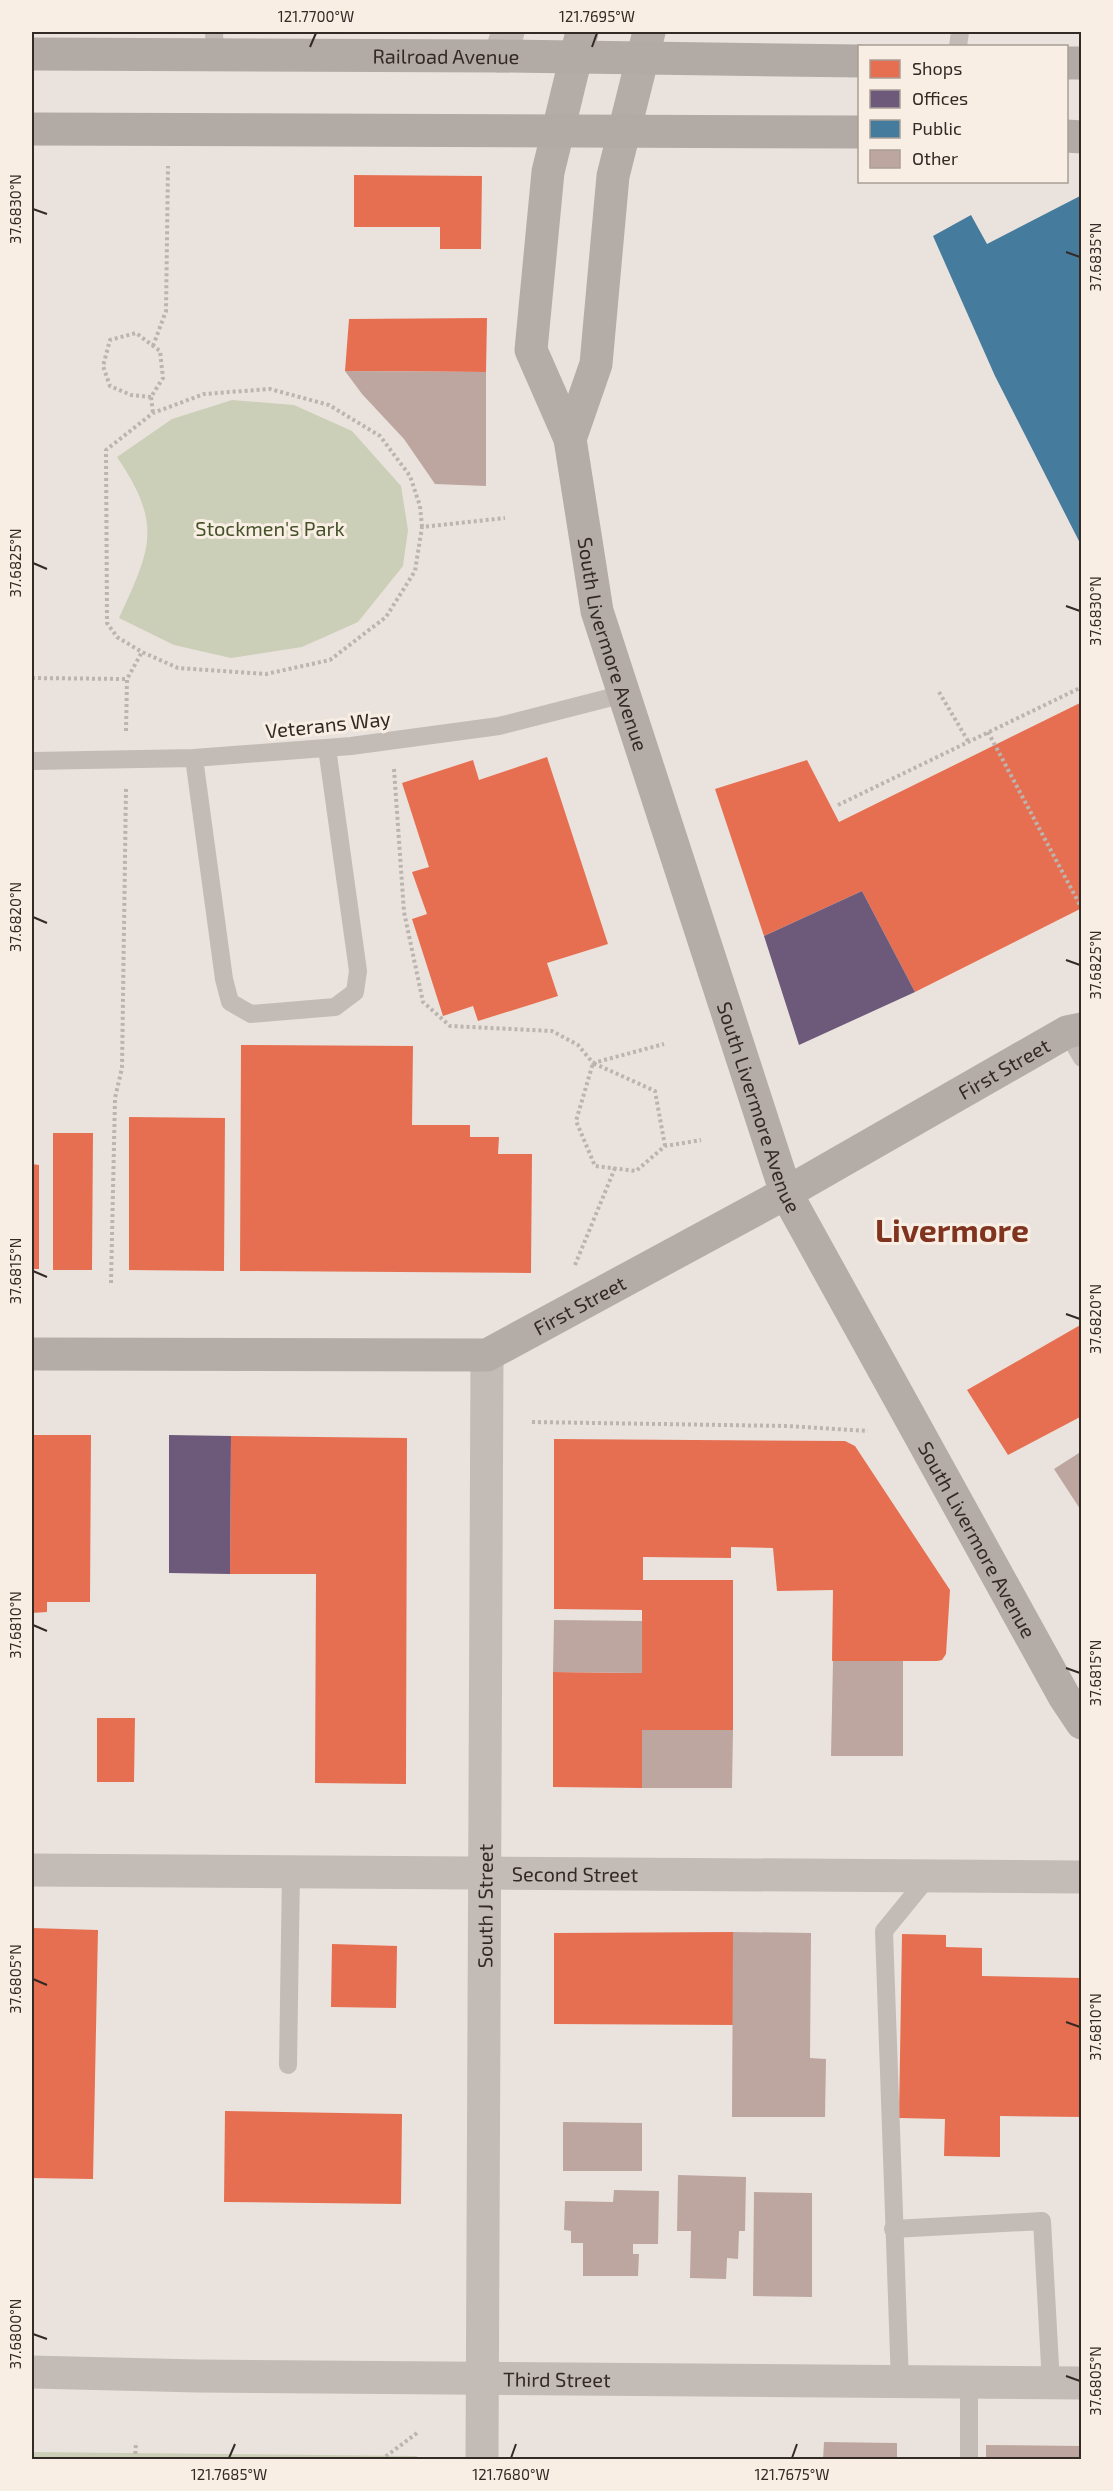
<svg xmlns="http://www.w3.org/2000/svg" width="1113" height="2491" font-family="'Exo 2',sans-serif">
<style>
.green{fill:#cccfb7}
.shops{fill:#e76f51}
.offices{fill:#6d597a}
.public{fill:#457b9d}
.building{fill:#bda69f}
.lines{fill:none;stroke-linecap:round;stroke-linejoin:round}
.path{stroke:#bcb4af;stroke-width:4;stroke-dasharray:3 3;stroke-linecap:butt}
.lane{stroke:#c3bcb6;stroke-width:18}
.street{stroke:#c3bcb6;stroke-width:33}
.secondary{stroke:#b4aca7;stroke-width:33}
.primary{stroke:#b2aaa5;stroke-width:33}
.ticks{fill:none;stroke:#332925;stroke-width:2}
.labels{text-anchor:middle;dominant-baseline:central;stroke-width:6;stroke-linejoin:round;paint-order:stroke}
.street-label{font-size:20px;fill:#332925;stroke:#f8eee3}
.park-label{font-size:20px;fill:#445129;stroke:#f8eee3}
.town-label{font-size:32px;font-weight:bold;fill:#803420;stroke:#f8eee3}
.neatline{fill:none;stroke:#332925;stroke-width:2}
.ticks-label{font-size:15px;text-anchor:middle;fill:#332925}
</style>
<rect width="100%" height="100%" fill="#eae3dd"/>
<path class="green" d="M232,400L294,405L352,431L401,486L408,530L403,566L358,622L302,647L231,658L174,645L119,618C151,548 163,525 117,457L172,419Z
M32,2452L417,2456V2459L32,2460Z"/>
<path class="shops" d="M354,175L482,176L481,249H440V227H354Z
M487,318L486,372L345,371L349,319Z
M1082,702V908L915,992L862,891L764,936L715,789L807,760L839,822Z
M547,757L608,944L547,963L558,996L478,1021L473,1006L443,1016L412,919L427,914L412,872L429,867L402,783L473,760L479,780Z
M241,1045L413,1046L412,1125H470V1137H499L498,1154H532L531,1273L240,1271Z
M129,1117L225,1118L224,1271L129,1270Z
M53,1133H93L92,1270H53Z
M32,1164L39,1165V1269H32Z
M1082,1324V1416L1008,1455L967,1390Z
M32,1435H91L90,1602H47V1612L32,1613Z
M231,1436L407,1438L406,1784L315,1783L316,1574H230Z
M554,1439L845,1441L855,1446L950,1590L946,1654L942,1660L937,1661H832L833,1590L777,1591L773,1548L731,1547V1558L643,1557V1580H733V1730H642V1788L553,1787V1672L642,1673V1610L554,1609Z
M97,1718H135L134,1782H97Z
M32,1928L98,1930L93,2179L32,2178Z
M733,1932V2025L554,2024V1933Z
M902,1934L946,1935V1947L982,1948V1976L1082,1978V2117L1000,2116V2157L944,2156L945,2119L899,2118Z
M332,1944L397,1946L396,2008L331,2007Z
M225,2111L402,2114L401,2204L224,2202Z"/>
<path class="offices" d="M862,891L915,992L799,1045L764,936Z
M169,1435L231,1436L230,1574L169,1573Z"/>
<path class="public" d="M1082,195V547L995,376L933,236L971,215L987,244Z"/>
<path class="building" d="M345,371L486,372V486L435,484L404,439L362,394Z
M1082,1451V1512L1054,1469Z
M554,1620L642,1621V1673L553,1672Z
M833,1661H903V1756H831Z
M642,1730H733L732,1788H642Z
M733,1932L811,1933L810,2058L826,2059L825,2117H732Z
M563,2122L642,2123V2171H563Z
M678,2175L746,2177L745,2231H739L738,2259L727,2258L726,2279L690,2278L691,2231H677Z
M614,2190L659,2191L658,2244H633V2254H639L638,2276H583V2243H571V2231L564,2230L565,2201L613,2202Z
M754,2192L812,2193V2297L753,2296Z
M824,2442L897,2443V2460H823Z
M986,2445L1082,2446V2460H986Z"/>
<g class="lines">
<path class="path" d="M153,346L166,311L168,166
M151,397L131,395L110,386L103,366L110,340L136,333L160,351L163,378L151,397L153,413
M422,527L420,506L410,476L380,436L329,405L270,389L204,394L153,413L106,450L107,623L117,637L142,652L178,668L266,674L330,660L386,617L415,571L422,527L505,518
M32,678L127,679
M939,692L968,741
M126,731L127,679L142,652
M988,732L1082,909
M394,769L404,912L423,1002L450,1026L552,1031L578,1045L593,1063L664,1044
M838,805L1082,687
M665,1146L655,1091L593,1063L576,1121L595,1166L636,1171L665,1146L701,1140
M575,1265L615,1168
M111,1283L115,1098L122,1068L126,787
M532,1422L787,1426L868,1431
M135,2460L136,2442
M381,2460L417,2433"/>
<path class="lane" d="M214,32L215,55
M958,46L960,32
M194,758L224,979L230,1002L251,1014L335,1007L355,992L358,971L327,748
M32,761L194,758L351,746L499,726L624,694
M1067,1032L1082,1058
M288,2065L291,1872
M893,2229L1042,2221L1051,2383
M900,2383L884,1931L929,1876
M969,2383V2460"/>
<g class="street">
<path d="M500,56L508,32"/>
<path id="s1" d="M32,1870L1082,1877"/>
<path id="s2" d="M32,2372L198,2376L1082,2383"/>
<path id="s3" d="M482,2460L487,1355"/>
</g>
<g class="secondary">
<path id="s4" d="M582,32L548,172L531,350L570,439L597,611L786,1193L1064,1696L1082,1723"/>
<path d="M570,439L596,364L613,176L649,32"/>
<path id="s5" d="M32,1354L487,1355L786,1193L1067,1032L1082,1029"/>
</g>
<g class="primary">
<path id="s6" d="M32,54L500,56L860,61"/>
<path d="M1066,63H1082"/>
<path d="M32,129L860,132"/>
<path d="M1066,136L1082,137"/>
</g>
</g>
<path class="ticks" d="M310,47L316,33M592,47L597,33M33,209L47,214M1066,252L1080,257M33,563L47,569M1066,606L1080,611M33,917L47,923M1066,960L1080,965M33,1271L47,1277M1066,1314L1080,1319M33,1625L47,1631M1066,1668L1080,1673M33,1979L47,1985M1066,2022L1080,2027M33,2334L47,2339M1066,2376L1080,2381M229,2458L235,2444M511,2458L516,2444M792,2458L797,2444"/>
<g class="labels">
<g class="street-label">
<text stroke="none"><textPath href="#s6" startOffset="414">Railroad Avenue</textPath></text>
<text stroke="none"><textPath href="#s4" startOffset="630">South Livermore Avenue</textPath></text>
<text transform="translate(328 724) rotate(-6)">Veterans Way</text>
<text stroke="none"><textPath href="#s5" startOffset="1046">First Street</textPath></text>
<text stroke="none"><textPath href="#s4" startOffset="1116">South Livermore Avenue</textPath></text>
<text stroke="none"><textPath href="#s5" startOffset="560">First Street</textPath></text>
<text stroke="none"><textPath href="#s4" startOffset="1602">South Livermore Avenue</textPath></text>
<text stroke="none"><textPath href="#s1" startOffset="543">Second Street</textPath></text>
<text stroke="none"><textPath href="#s3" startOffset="554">South J Street</textPath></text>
<text stroke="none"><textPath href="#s2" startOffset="525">Third Street</textPath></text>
</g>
<g class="park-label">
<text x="270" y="528">Stockmen's Park</text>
</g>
<g class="town-label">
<text x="952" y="1229">Livermore</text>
</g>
</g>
<rect width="1113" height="2491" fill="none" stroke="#f8eee3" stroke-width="66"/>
<rect x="858" y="45" width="210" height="138" fill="#f8eee3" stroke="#a99f97" stroke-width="1.5"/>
<rect x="870" y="60" width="30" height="18" fill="#e76f51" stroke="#a99f97" stroke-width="1.5"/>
<text x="912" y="75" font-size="18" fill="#332925">Shops</text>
<rect x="870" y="90" width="30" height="18" fill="#6d597a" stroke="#a99f97" stroke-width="1.5"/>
<text x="912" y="105" font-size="18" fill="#332925">Offices</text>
<rect x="870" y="120" width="30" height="18" fill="#457b9d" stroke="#a99f97" stroke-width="1.5"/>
<text x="912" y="135" font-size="18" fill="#332925">Public</text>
<rect x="870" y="150" width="30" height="18" fill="#bda69f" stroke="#a99f97" stroke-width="1.5"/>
<text x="912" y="165" font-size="18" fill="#332925">Other</text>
<rect x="33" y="33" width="1047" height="2425" class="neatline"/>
<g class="ticks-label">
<text x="316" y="22">121.7700°W</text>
<text x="597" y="22">121.7695°W</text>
<text transform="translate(16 209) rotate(-90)" y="5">37.6830°N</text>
<text transform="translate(1096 257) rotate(-90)" y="5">37.6835°N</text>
<text transform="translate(16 563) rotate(-90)" y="5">37.6825°N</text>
<text transform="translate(1096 611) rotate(-90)" y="5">37.6830°N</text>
<text transform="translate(16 917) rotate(-90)" y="5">37.6820°N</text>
<text transform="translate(1096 965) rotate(-90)" y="5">37.6825°N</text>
<text transform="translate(16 1271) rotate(-90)" y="5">37.6815°N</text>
<text transform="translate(1096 1319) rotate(-90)" y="5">37.6820°N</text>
<text transform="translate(16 1625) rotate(-90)" y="5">37.6810°N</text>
<text transform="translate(1096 1673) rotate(-90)" y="5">37.6815°N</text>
<text transform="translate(16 1979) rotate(-90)" y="5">37.6805°N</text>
<text transform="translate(1096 2027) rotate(-90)" y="5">37.6810°N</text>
<text transform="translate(16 2334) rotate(-90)" y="5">37.6800°N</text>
<text transform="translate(1096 2381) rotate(-90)" y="5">37.6805°N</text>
<text x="229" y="2480">121.7685°W</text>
<text x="511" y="2480">121.7680°W</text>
<text x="792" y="2480">121.7675°W</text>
</g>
</svg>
